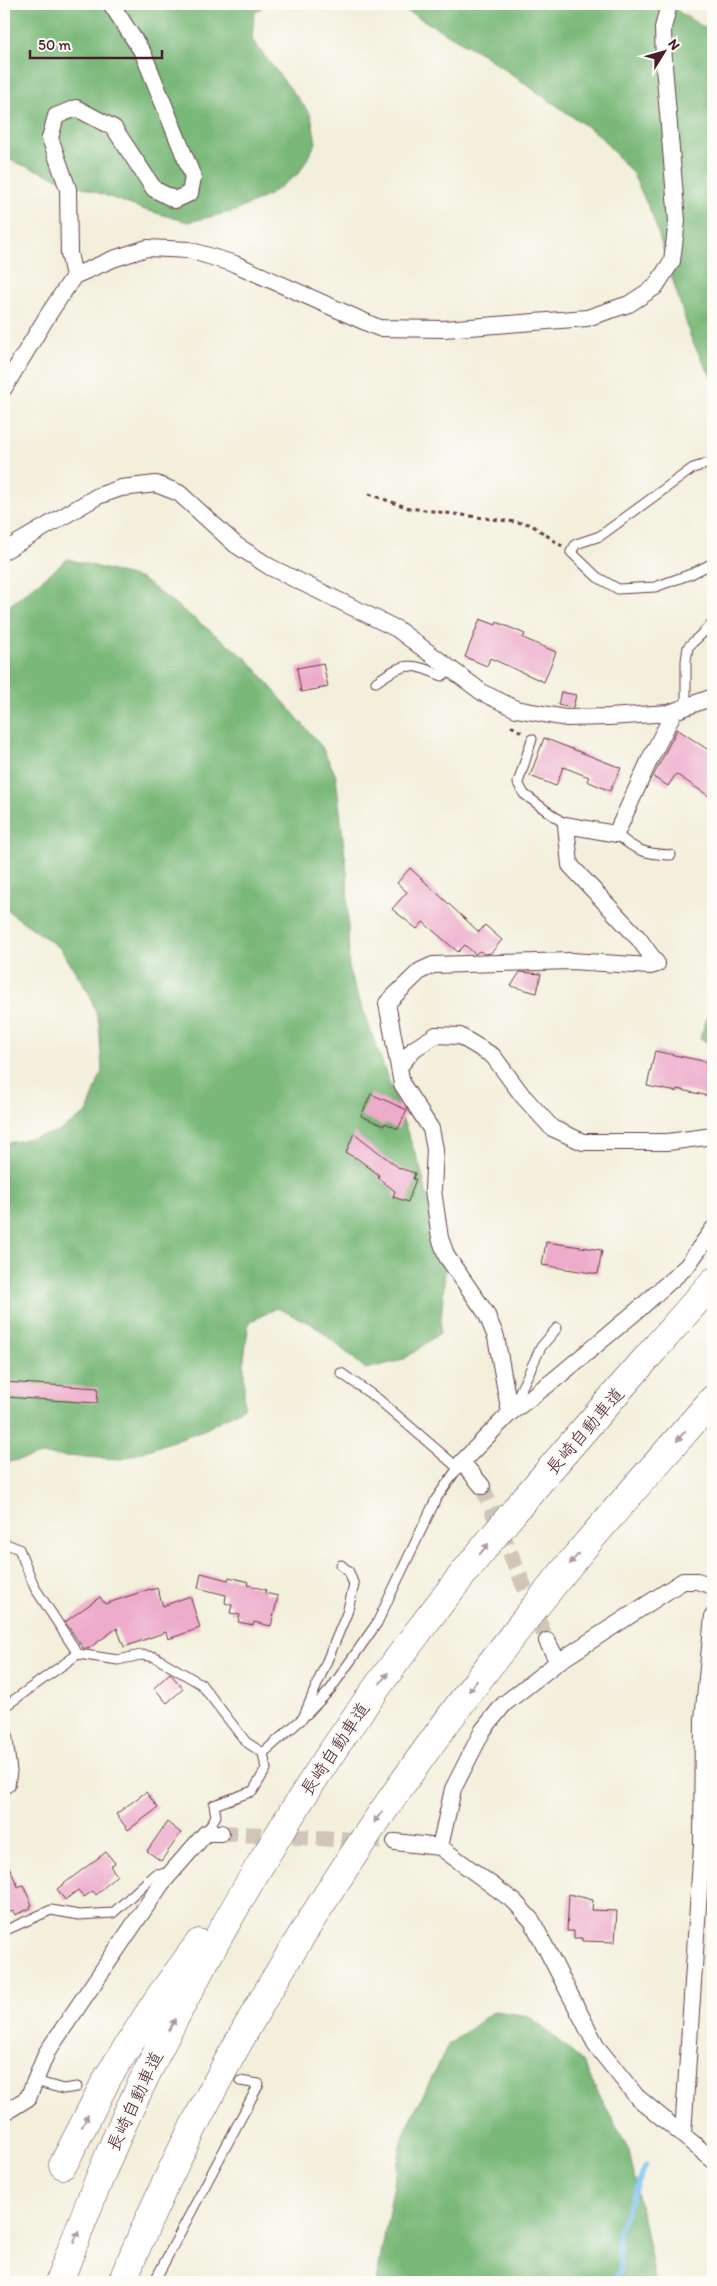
<svg xmlns="http://www.w3.org/2000/svg" width="717" height="2286" font-family="Itim,'Klee One',sans-serif">
<style>
.forest{fill:#79b878;stroke:#626c52}
.lines{fill:none;stroke-linecap:round;stroke-linejoin:round}
.stream{stroke:#7ac0f1;stroke-width:5}
.building{fill:#edabca}
.street-tunnel{stroke:#d0c5b8;stroke-width:16;stroke-dasharray:16 8;stroke-linecap:butt}
.lane-casing{stroke:#633e45;stroke-width:11}
.street-casing{stroke:#633e45;stroke-width:18}
.highway-casing{stroke:#633e45;stroke-width:29}
.path{stroke:#633e45;stroke-width:3;stroke-dasharray:4 4;stroke-linecap:butt}
.lane{stroke:#fff;stroke-width:9}
.street{stroke:#fff;stroke-width:16}
.highway{stroke:#fff;stroke-width:28}
.oneway{fill:#ae9aa0}
.labels{text-anchor:middle;dominant-baseline:central;stroke-width:4;stroke-linejoin:round;paint-order:stroke}
.street-label{font-size:18px;fill:#4a1f2b;stroke:#fdfcf7}
</style>
<rect width="100%" height="100%" fill="#fdfcf7"/>
<filter id="ink" filterUnits="userSpaceOnUse"><feTurbulence type="fractalNoise" baseFrequency=".02" numOctaves="2"/><feDisplacementMap in="SourceGraphic" scale="10" xChannelSelector="R" yChannelSelector="G"/><feConvolveMatrix kernelMatrix="1 2 1 2 8 2 1 2 1" color-interpolation-filters="sRGB"/></filter>
<filter id="wash" filterUnits="userSpaceOnUse"><feTurbulence type="fractalNoise" baseFrequency=".0096" numOctaves="4" result="noise"/><feDisplacementMap in="SourceGraphic" scale="20" xChannelSelector="R" yChannelSelector="G"/><feGaussianBlur stdDeviation="1.12" result="paint"/><feColorMatrix in="noise" values="0 0 0 0 0 0 0 0 0 0 0 0 0 0 0 0 0 1.4 0 .05"/><feComposite in="paint" operator="in"/></filter>
<g filter="url(#wash)">
<rect width="100%" height="100%" fill="#f2efdb"/>
<path class="forest" d="M4,4H266L254,14L252,40L311,115L316,143L299,173L269,195L235,211L188,222L142,209L4,158Z
M395,4H670L679,12L713,33V380L692,341L653,217L633,174L599,135L484,55Z
M68,559L142,579L247,659L322,747L336,776L347,874L349,971L421,1170L445,1272L440,1333L403,1360L366,1369L314,1325L277,1308L249,1322L244,1358V1407L206,1429L123,1459L42,1455L4,1463V1144L58,1132L87,1113L102,1071L99,1022L90,995L61,949L4,908V610Z
M713,1006V1046L700,1038L710,1010Z
M494,2011L529,2016L581,2060L629,2151L656,2282H376L403,2135L449,2044Z"/>
<g class="lines">
<path class="stream" d="M614,2282L620,2268L618,2231L646,2165"/>
</g>
<g id="blocks">
<path class="building" d="M480,619L496,625L497,622L525,634L523,638L556,652L544,682L490,658L487,666L465,657Z
M323,663L328,687L301,692L297,668Z
M561,692L576,695L573,708L558,705Z
M677,729L713,753V799L676,774L668,786L653,777Z
M544,738L621,768L610,791L587,781L589,777L563,767L556,786L530,776Z
M410,868L479,932L485,925L502,940L491,953L484,954L480,951L475,954L465,945L458,952L423,922L417,929L392,909L407,892L397,883Z
M520,972L541,974L537,993L511,986Z
M655,1051L713,1063V1097L677,1089V1092L647,1086Z
M371,1094L407,1110L398,1129L385,1123L384,1126L361,1116Z
M354,1133L399,1168L415,1173L413,1179H416L408,1202L393,1197L395,1191L378,1178L379,1175L358,1159L346,1153Z
M546,1242L602,1250L598,1274L542,1265Z
M4,1382L98,1388L97,1403L4,1397Z
M201,1573L228,1580L229,1577L249,1582L248,1585L266,1590L265,1593L278,1596L271,1626L254,1622L253,1625L238,1622L240,1615L230,1613L232,1605L225,1603L226,1595L198,1588Z
M157,1588L163,1606L190,1596L200,1628L168,1639L166,1632L124,1647L117,1628L88,1649L83,1648L65,1622L100,1597L105,1604L150,1589L151,1590Z
M170,1673L183,1689L167,1703L154,1688Z
M146,1792L158,1808L128,1830L116,1814Z
M167,1822L181,1833L161,1861L147,1851Z
M106,1852L115,1863L110,1866L117,1875L96,1895L93,1891L84,1897L78,1890L65,1900L57,1889Z
M4,1855L18,1887L23,1885L32,1905L30,1906L31,1908L15,1915L13,1911L4,1914Z
M569,1894L593,1900L592,1910L617,1911L615,1942L582,1941V1938H574V1931H567Z"/>
</g>
</g>
<g filter="url(#ink)">
<use href="#blocks" fill-opacity="0" stroke="#633e45" stroke-width="1"/>
<g class="lines">
<path class="street-tunnel" d="M482,1486L547,1641
M221,1833L395,1842"/>
<g class="lane-casing">
<path id="lane" d="M713,462L693,468L600,536L576,544L571,552L597,577L618,589L655,587L691,574L713,563
M376,682C404,662 411,662 442,676L451,669
M686,708V661L688,647L713,623
M532,739L518,783L524,794L566,825
M616,834C636,851 645,854 671,855
M341,1373L378,1399L458,1468
M512,1408L541,1347L557,1328
M4,1543L19,1549L35,1588L78,1654
M4,1707L78,1654L118,1660L141,1655L155,1657L201,1684L246,1742L263,1753
M4,1709L12,1771L10,1786L4,1790
M307,1714L330,1690L377,1623L436,1499L462,1462
M206,1833L216,1816L214,1805L253,1791L266,1769L263,1753L303,1718L347,1613L354,1585L349,1572L341,1565
M4,1931L51,1910L79,1915L113,1913L155,1874L170,1873
M35,2081L63,2089L77,2087
M154,2282L259,2084L240,2081"/>
</g>
<g class="street-casing">
<path id="street" d="M74,276L69,253L68,189L50,138L56,116L76,108L114,128L154,189L175,200L190,193L193,177L143,53L111,4
M4,388L48,315L74,276L113,259L147,248L189,250L235,264L379,328L444,329L587,318L629,304L655,287L672,261L677,221L664,66L663,28L669,4
M4,551L98,496L121,488L156,484L179,493L236,545L270,567L397,629L483,693L516,709L566,718L609,717L669,713L713,697
M399,1067L414,1049L436,1035L460,1036L493,1056L522,1095L552,1128L583,1142H668L713,1136
M510,1413L496,1337L486,1313L447,1257L440,1238L433,1190L435,1149L431,1129L402,1084L387,1003L420,971L433,965L571,961L650,966L657,964L639,939L570,865L566,825L616,834L650,759L674,712
M482,1486L462,1462L510,1413L554,1380L639,1309L687,1266L713,1229
M558,1662L683,1581H697L713,1586
M395,1842L440,1847L515,1902L532,1921L597,2047L637,2097L713,2160
M440,1847L453,1789L483,1730L504,1704L558,1662L547,1641
M4,2113L28,2098L47,2052L162,1883L206,1833H221
M683,2134L702,1845L703,1719L713,1616"/>
</g>
<g class="highway-casing">
<path id="highway" d="M63,2165L108,2077L158,1999L199,1943
M59,2282C84,2217 109,2150 140,2087C215,1933 303,1784 406,1648C501,1520 609,1402 713,1282
M122,2282C229,2022 391,1782 569,1565C615,1509 665,1455 713,1399"/>
</g>
<path class="path" d="M369,494L409,508L530,524L562,546
M511,726L523,733"/>
<use href="#lane" class="lane"/>
<use href="#street" class="street"/>
<use href="#highway" class="highway"/>
</g>
<defs><path id="oneway-solid" d="M-6-.8H1V-3.2L6.5 0L1 3.2V.8H-6Z" transform="scale(1.25)"/></defs>
<g class="oneway">
<use href="#oneway-solid" transform="translate(681 1436) rotate(131)"/>
<use href="#oneway-solid" transform="translate(484 1549) rotate(-50)"/>
<use href="#oneway-solid" transform="translate(574 1559) rotate(131)"/>
<use href="#oneway-solid" transform="translate(384 1678) rotate(-54)"/>
<use href="#oneway-solid" transform="translate(473 1686) rotate(126)"/>
<use href="#oneway-solid" transform="translate(378 1817) rotate(126)"/>
<use href="#oneway-solid" transform="translate(172 2025) rotate(-63)"/>
<use href="#oneway-solid" transform="translate(85 2121) rotate(-63)"/>
<use href="#oneway-solid" transform="translate(76 2237) rotate(-69)"/>
</g>
</g>
<g class="labels">
<g class="street-label">
<text transform="translate(585 1431) rotate(-49)">長崎自動車道</text>
<text transform="translate(335 1749) rotate(-56)">長崎自動車道</text>
<text transform="translate(135 2101) rotate(-65)">長崎自動車道</text>
</g>
</g>
<rect width="717" height="2286" fill="none" stroke="#fdfcf7" stroke-width="20"/>
<g transform="translate(664 52) rotate(53)" stroke="#fdfcf7" stroke-width="4" paint-order="stroke">
<path d="M0-4L9 19L0 12L-9 19Z" fill="#4a1f2b"/>
<text y="-8" font-size="14" font-weight="bold" text-anchor="middle" fill="#4a1f2b">N</text>
</g>
<path d="M30 50v8h132v-8" fill="none" stroke="#4a1f2b" stroke-width="2.5"/>
<text x="38" y="50" font-size="15" fill="#4a1f2b" stroke="#fdfcf7" stroke-width="4" paint-order="stroke">50 m</text>
</svg>
